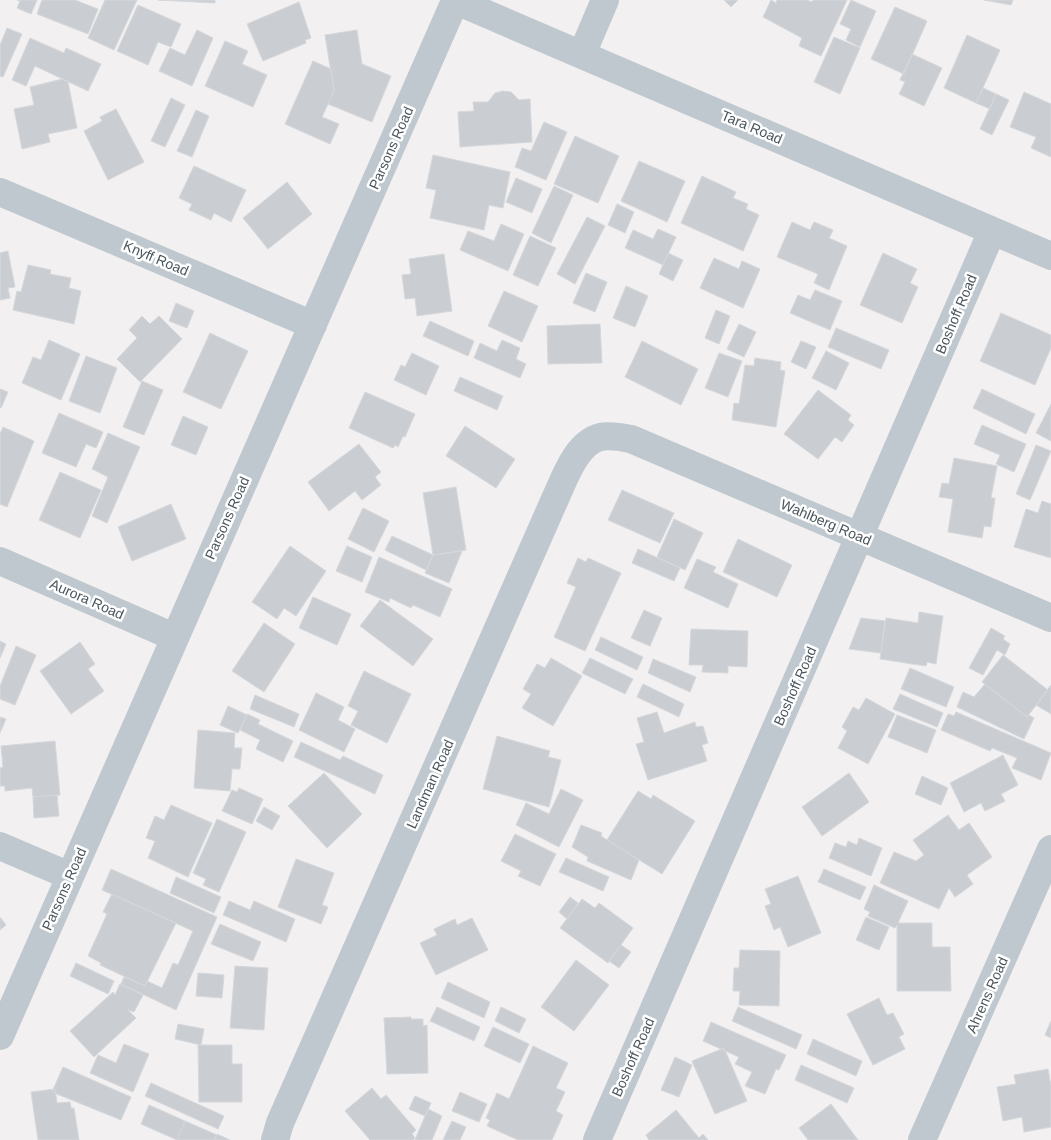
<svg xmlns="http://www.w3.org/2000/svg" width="1051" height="1140" font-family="Helvetica,sans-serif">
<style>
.building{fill:#caced2;stroke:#d5d7db}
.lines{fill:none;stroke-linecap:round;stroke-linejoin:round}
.minor{stroke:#bfc8ce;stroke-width:28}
.labels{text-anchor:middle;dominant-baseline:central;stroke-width:5;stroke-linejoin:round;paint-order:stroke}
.street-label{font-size:14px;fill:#49555c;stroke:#fff}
</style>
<rect width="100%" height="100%" fill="#f2f0f0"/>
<path class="building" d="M17,0H37L31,14L17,8L20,1Z
M42,0H75L98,9L88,34L37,14Z
M105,0H137L114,50L88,38Z
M158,0H215V3Z
M724,0H738L731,7Z
M771,0L776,3L777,0H807L812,2L813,0H847L821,56L799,46L802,38L763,17Z
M851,0L876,11L860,47L846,40L851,29L840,24Z
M984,0H1013L1011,5Z
M299,2L311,38L305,40L306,43L263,61L247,24Z
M138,5L181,24L171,47L158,42L148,65L117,51Z
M895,7L927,21L904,74L871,59Z
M7,28L22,34L3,77L0,76V45Z
M197,30L213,38L192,86L159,71L170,48L185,55Z
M357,30L362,64L391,76L372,122L328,104L334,91L325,35Z
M967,35L1000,50L976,103L944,88Z
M834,37L860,48L840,94L814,82Z
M30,38L64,53L66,48L101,64L88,91L35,66L26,86L12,80Z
M225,41L248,51L242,64L267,75L253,107L205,86Z
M912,54L942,68L924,106L899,94L905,82L900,80Z
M313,61L331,69L334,91L322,117L339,124L330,144L285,124Z
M62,79L68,82L77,128L48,134L50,142L22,149L14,109L34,105L30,87Z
M983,88L996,94L990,109L976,103Z
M503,91L511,92L519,100L530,99L532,142L460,147L458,112L474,111L473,102H488L495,93Z
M1024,92L1051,104V157L1031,148L1036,137L1010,127Z
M996,94L1009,100L992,135L980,129Z
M171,98L185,105L165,147L151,141Z
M116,109L144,162L108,180L84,131L102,121L100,117Z
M196,110L209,116L192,157L177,151Z
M544,122L567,132L546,180L515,167L522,148L531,151Z
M575,136L619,156L598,203L554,184Z
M433,155L510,172L503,208L489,205L484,230L430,218L436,190L426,188Z
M639,161L685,181L667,222L621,201Z
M194,166L246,190L231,222L214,213L211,220L189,210L192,204L179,198Z
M702,176L736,192L733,198L748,204L746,209L759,215L743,251L681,223Z
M516,178L542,189L532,213L506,202Z
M287,182L312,214L268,249L243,218Z
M554,186L573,195L551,243L532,233Z
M617,204L634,212L625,233L608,225Z
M587,217L605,226L575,284L557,274Z
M792,222L810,230L814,222L833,230L829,238L847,246L829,290L814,283L818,274L777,257Z
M501,224L524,234L508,271L460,250L468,231L494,241Z
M658,229L676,237L663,265L625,248L633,230L653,239Z
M530,236L556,248L538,286L513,275Z
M8,251L15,287L8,288L10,298L0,300V253Z
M668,253L683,260L673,281L659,274Z
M883,253L917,269L910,283L918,287L902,323L860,305Z
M444,254L452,311L417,316L415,298L405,299L402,275L411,274L409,259Z
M714,258L739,269L742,261L760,269L743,308L700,288Z
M28,265L51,270L50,274L71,278L69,288L81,291L74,324L13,310L17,291L21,292Z
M586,273L607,282L595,312L573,303Z
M626,286L648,296L635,327L613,318Z
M815,290L842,301L830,330L790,313L798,295L810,300Z
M504,291L538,306L522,342L488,326Z
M176,303L194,311L187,328L169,321Z
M716,310L730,316L719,344L705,338Z
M1001,313L1051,335V348L1035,385L980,361Z
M142,316L150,324L159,316L182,339L140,382L117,359L137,338L129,330Z
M430,321L474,341L468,356L423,336Z
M600,324L602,363L548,364L547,326Z
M739,324L756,332L744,357L727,349Z
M836,328L889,350L881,369L828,347Z
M210,333L248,351L221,409L183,392Z
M49,340L80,354L61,400L22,383L33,357L41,360Z
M502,340L520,348L516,359L526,364L520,378L474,358L480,343L497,351Z
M642,341L698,369L681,405L625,377Z
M801,341L816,347L806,369L791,362Z
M826,351L849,363L836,390L812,378Z
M412,353L439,366L426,395L394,380L401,365L405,367Z
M719,353L742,361L728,397L705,388Z
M86,356L117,368L100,413L69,401Z
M755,358L781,362L780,370L785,371L776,427L732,420L734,403L739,404L745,365L754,366Z
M460,377L503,396L497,410L454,391Z
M142,381L163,390L144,435L123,427Z
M0,389L8,392L1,408L0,407Z
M982,389L1035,414L1026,434L973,408Z
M818,390L851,415L848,420L854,425L842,442L835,437L818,459L784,434Z
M365,392L415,414L405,437L403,436L398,447L395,445L393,448L349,428Z
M1051,404V441L1036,433Z
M59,413L103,432L96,448L86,444L76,467L42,453Z
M183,416L208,427L196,455L171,445Z
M982,425L1026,444L1014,472L996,464L1000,455L974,444Z
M465,426L515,459L496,488L446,456Z
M3,427L34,441L7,507L0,504V434Z
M108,433L140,447L107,523L92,516L108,477L92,469Z
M359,444L381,472L375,477L381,485L362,500L355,491L329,511L308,482Z
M1036,445L1051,451L1030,500L1016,494Z
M954,458L997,466L991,498H995L991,527L984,526L982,538L948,532L953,499L939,497L942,483L949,484Z
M60,472L101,490L80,538L39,520Z
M456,487L466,550L433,555L423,493Z
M622,490L674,513L660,543L608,520Z
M1042,501L1051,504V558L1014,547L1026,509L1038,513Z
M171,504L186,539L132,561L118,527Z
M363,508L389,521L374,552L348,539Z
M674,519L703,533L685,570L657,557Z
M392,536L433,555L426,570L385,550Z
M738,539L792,565L777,597L723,572Z
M290,546L326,571L296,616L284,608L277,619L252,602Z
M347,546L372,557L362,582L336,571Z
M638,549L680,568L674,581L632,563Z
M462,551L449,583L425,573L433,555Z
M379,557L452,589L440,617L413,605L411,608L390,598L389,602L365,592Z
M578,558L586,562L588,558L621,573L585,651L554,637L576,587L567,583Z
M697,559L716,567L713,572L738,584L728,608L684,588Z
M313,597L351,614L337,645L299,628Z
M380,600L433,639L413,666L360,626Z
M644,610L662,618L650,646L631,638Z
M919,612L943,616L936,664L927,662L926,666L880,659L886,618L918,623Z
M861,618L885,621L881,653L849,649Z
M264,623L295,644L264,692L232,671Z
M991,628L1005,636L1003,639L1010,644L1005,655L997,650L983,675L969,668Z
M691,629L748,631L747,667L728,666V673L702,672L703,665H689Z
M601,637L643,657L637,670L595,650Z
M0,641L6,644L0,658Z
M80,642L95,664L88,669L104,691L71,714L40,671Z
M16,646L36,655L15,705L0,699V686Z
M1003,655L1048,690L1027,717L982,682Z
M551,658L582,676L553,726L522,708L531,694L523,689L537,664L545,668Z
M590,658L633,679L625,694L582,673Z
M653,659L696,677L690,692L648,673Z
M910,668L954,687L946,707L901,689Z
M364,671L411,694L387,743L351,725L358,711L348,706Z
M643,684L684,704L679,717L637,697Z
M985,684L1027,717L1029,715L1034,718L1024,739L957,707L963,692L974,697Z
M1051,685V714L1036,705Z
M316,693L344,707L338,720L355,729L344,752L299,730Z
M900,694L943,713L937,727L893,709Z
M255,695L299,714L294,727L250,709Z
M866,698L895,714L868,764L838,748L847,731L842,727L853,707L859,710Z
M228,706L247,715L238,733L220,725Z
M657,712L664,733L695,722L696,727L703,726L708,743L702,745L707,761L648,780L636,744L644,742L637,718Z
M956,712L1051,753L1041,780L1012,768L1017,758L992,748L990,751L941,730L948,714L954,716Z
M247,714L260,720L258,724L293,741L283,762L256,749L260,740L240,730Z
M897,715L936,730L927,753L888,737Z
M0,717L6,719L0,733Z
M198,730L235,733L234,748H242L240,769H232L230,791L194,788Z
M497,736L550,751L548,757L561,760L549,807L483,789Z
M55,741L60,795L33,797L32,788L5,791V786H0V768L3,767L1,746Z
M301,742L340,760L343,756L383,775L375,794L294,757Z
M1003,755L1018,785L1001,794L1005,801L985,811L981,803L964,812L950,783Z
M324,773L362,814L327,848L288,806Z
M849,773L869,802L822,836L802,807Z
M922,776L948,788L941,805L915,794Z
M239,788L263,799L252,824L222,811L232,790L237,792Z
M561,789L583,800L559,847L516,825L526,803L549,814Z
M638,791L651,799L653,795L695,821L662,874L607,840Z
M57,795L59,816L34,818L33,797Z
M171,805L212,823L188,877L148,858L155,841L146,838L155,816L164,820Z
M264,807L280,816L272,830L256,821Z
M948,815L959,830L969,823L992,857L967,875L973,884L955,897L949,888L939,909L880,883L894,852L916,861L924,855L913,840Z
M217,819L246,832L219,892L203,885L206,879L193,873Z
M581,825L602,833L601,836L639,860L631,880L587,861L588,857L572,847Z
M515,834L556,854L540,886L518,876L521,871L501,861Z
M859,838L882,848L871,876L829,858L835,843L846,847L848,841L857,845Z
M566,858L609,877L603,891L559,872Z
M296,859L334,873L322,905L328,907L321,924L278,907Z
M111,869L217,917L176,1010L121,984L124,977L145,986L147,981L162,988L173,963L178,965L193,931L102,890Z
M824,869L866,887L860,900L818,882Z
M798,876L821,933L788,947L780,927L774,930L765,906L771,904L765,889Z
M176,877L221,897L214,913L170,893Z
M874,885L908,901L898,923H932V947H950L951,991H897V925L895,928L868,916L870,912L864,909Z
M112,894L176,923L145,986L100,965L101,963L88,956L107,914L103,912Z
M570,897L578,903L567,919L559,912Z
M582,899L595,908L599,903L633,928L608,963L560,928Z
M229,901L250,910L254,901L295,919L286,942L223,915Z
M0,917L6,925L0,930Z
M866,917L889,927L879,950L856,940Z
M472,918L488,950L436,975L420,943L437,935L434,929L455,919L457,925Z
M220,924L261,942L253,961L211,944Z
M621,945L631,952L619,968L609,961Z
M740,950L780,951L779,1006L739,1005L740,991H733L734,968H739Z
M576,960L609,985L574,1031L541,1007Z
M76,963L114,981L108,994L70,976Z
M235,966L268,968L264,1030L230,1028Z
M198,973L224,975L222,998L196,996Z
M448,982L490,1002L484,1018L441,998Z
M120,984L143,995L134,1012L128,1010L136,1018L94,1057L70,1031L113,992L115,995Z
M879,998L887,1015L893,1013L904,1034L899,1037L905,1049L873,1065L847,1014Z
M437,1007L480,1027L474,1041L430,1021Z
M501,1007L526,1019L519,1033L495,1021Z
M738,1007L802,1035L796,1049L732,1021Z
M411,1017V1019H423V1026L427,1025L428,1073L387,1074L384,1018Z
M1051,1021V1038L1045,1035Z
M711,1022L786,1055L779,1070L776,1069L765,1094L745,1086L752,1072L735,1064L739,1057L703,1041Z
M178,1024L204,1029L201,1045L175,1039Z
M493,1027L529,1044L520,1063L484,1046Z
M813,1039L862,1061L856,1076L807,1054Z
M124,1044L149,1054L133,1092L90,1073L98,1055L116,1063Z
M198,1045H232V1064H242V1102H199Z
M533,1046L568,1063L556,1088L565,1092L556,1111L563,1115L552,1140H518L487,1126L490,1120L486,1118L497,1093L509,1099Z
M724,1048L747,1101L715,1114L692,1061Z
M675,1057L692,1065L679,1097L661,1090Z
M801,1065L854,1088L847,1103L795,1080Z
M63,1067L131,1097L121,1120L52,1092Z
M1048,1069L1051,1086V1127L1024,1132L1022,1117L1003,1121L997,1087L1016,1084L1014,1075Z
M151,1083L224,1116L218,1129L145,1096Z
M372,1088L381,1099L386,1095L416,1130L412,1134L415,1138L413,1140H370L345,1111Z
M55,1089L57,1103L70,1102L71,1108H74L79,1140H38L31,1092Z
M460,1092L487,1104L479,1122L452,1111Z
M415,1096L431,1103L425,1116L409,1109Z
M831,1104L858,1140H808L799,1128Z
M149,1105L185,1121L177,1140L141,1124Z
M428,1109L442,1116L432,1140H415Z
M676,1110L699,1138L703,1134L708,1140H649L646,1135Z
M185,1121L217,1135L214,1140H177Z
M452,1121L466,1127L460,1140H443Z
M217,1134L230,1140H214Z"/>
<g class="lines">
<path class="minor" d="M454,0L1051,256
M582,54L605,0
M0,192L313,325
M0,561L174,637
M0,846L70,876
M0,1036L455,1
M275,1140L280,1123L555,499C564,480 576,443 600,437C610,435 621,437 631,439L1051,618
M597,1140L992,231
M922,1140L1051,849"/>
</g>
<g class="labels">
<g class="street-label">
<text transform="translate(752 127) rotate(23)">Tara Road</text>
<text transform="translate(391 148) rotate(-66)">Parsons Road</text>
<text transform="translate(156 258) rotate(23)">Knyff Road</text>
<text transform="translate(956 314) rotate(-67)">Boshoff Road</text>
<text transform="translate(227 518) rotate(-66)">Parsons Road</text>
<text transform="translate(826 522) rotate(23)">Wahlberg Road</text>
<text transform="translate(87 599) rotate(24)">Aurora Road</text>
<text transform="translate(795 686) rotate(-66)">Boshoff Road</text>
<text transform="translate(430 784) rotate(-66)">Landman Road</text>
<text transform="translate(64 889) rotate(-66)">Parsons Road</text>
<text transform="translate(987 995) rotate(-66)">Ahrens Road</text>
<text transform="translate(633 1057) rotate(-66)">Boshoff Road</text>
</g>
</g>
</svg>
